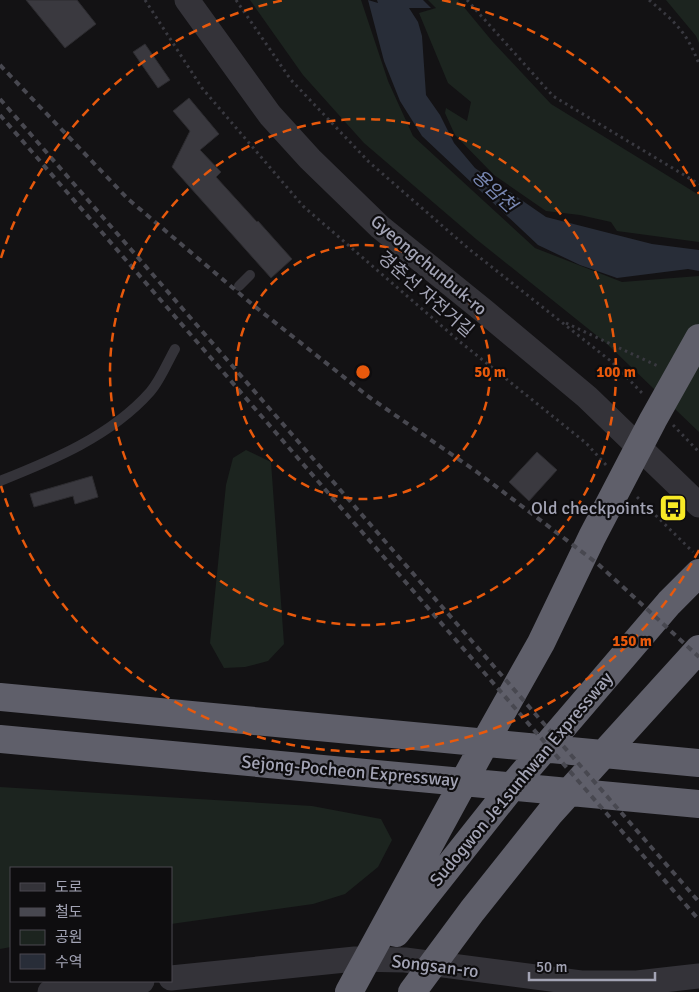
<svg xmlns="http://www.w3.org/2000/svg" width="699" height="992" font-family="Signika,'Noto Sans KR',sans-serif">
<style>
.green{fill:#1c241f}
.water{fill:#282d38}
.building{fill:#3a393f;stroke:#2d2c30}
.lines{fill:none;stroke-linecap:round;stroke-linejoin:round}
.path{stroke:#393940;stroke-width:3;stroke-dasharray:2.5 4;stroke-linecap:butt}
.service{stroke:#343339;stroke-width:10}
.tertiary{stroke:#343339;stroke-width:25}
.motorway{stroke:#5f5f6a;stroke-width:28}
.rail{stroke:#484850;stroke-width:4;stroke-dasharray:6 5;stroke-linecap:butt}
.ring{fill:none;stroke:#e8590c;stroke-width:2.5;stroke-dasharray:9 6}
.labels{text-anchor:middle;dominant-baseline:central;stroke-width:4.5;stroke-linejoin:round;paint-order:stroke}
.street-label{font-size:18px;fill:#a3a4b5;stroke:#0e0d0f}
.poi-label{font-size:18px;fill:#a3a4b5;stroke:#0e0d0f;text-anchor:end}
.water-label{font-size:19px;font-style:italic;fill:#7887b2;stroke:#0e0d0f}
.centre{fill:#e8590c;stroke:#0e0d0f;stroke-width:2.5}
.ring-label{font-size:15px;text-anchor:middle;font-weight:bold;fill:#e8590c;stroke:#0e0d0f;stroke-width:4.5;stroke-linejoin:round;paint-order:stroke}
</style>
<rect width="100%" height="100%" fill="#131214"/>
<path class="green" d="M250,0H361L388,81L413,136L535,248L622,282L699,276V432L606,343L476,239L364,143L303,75Z
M428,0H458L492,41L551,104L699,195V242L617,231L611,222L580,215L546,211L494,175L455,135L445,113L446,108L467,121L471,102L448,83L419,13L436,8Z
M666,0H699V43L696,36Z
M246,450L271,462L284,644L268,661L245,667L224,668L210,643L226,485L233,458Z
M0,787L312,806L381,819L392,840L378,867L345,894L313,904L171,924V868H11V947L0,949Z"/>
<path class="water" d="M368,0L378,3L377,0H423L431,8H409L418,22L422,36L426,95L440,115L454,143L475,168L546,217L652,244L699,250V271L688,269L617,278L580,265L538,245L422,136L400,101L384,61Z"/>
<path class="building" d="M26,0H77L96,24L65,48Z
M145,44L170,80L158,88L133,52Z
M189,98L219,134L200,150L221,172L216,177L257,222L258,221L292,259L271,278L172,167L190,131L173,111Z
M537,452L557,470L529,501L509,482Z
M92,476L98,497L75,504L73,496L34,507L30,494Z"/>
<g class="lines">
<path class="path" d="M145,0L202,88L303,206L459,341L586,443L607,466
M236,0L291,80L369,162L469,249L612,362L643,394
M467,0L553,96L699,184
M649,0C676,23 686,31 699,64
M566,323L660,367
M673,425L699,452
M637,497L693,552"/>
<path class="service" d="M239,286L250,275
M0,481C53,460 111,436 150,392C160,381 167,363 175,349"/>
<path class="tertiary" d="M187,0L270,115L310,159L380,227L484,311L587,397L699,505
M171,978L355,959L405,960L581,983H637L699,976
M50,992L87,986L142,981"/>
<path class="motorway" d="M0,697L699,763
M0,739L699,804
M396,933L514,784L669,603L699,573
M349,992L492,730L541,643L592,537L653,420L699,338
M412,992L472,911L550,813L699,649"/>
<path class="rail" d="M0,65L128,199L253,305L369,397L477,472L598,564L699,657
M0,99L699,902
M0,115L699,920"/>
</g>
<g class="ring">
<circle cx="363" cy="372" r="127"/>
<circle cx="363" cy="372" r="253"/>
<path d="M699 550A380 380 0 0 1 1 486M1 258A380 380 0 0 1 284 0M442 0A380 380 0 0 1 699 194"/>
</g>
<defs>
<g id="bus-square" transform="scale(1.4375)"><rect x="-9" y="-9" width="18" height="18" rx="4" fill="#f8ea26" stroke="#0e0d0f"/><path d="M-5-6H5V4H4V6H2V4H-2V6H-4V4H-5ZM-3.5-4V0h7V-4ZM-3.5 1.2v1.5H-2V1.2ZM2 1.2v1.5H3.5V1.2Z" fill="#111"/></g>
</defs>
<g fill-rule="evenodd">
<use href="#bus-square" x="673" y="508"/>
</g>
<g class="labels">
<g class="street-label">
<text transform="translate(429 265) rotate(40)">Gyeongchunbuk-ro</text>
<text transform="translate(426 294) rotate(41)">경춘선 자전거길</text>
<text transform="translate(350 771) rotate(5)">Sejong-Pocheon Expressway</text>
<text transform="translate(521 779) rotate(-50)">Sudogwon Je1sunhwan Expressway</text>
<text transform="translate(435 966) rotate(7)">Songsan-ro</text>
</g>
<g class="poi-label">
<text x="654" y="508">Old checkpoints</text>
</g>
<g class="water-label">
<text transform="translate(494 191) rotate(43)">용암천</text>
</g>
</g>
<circle cx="363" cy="372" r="8" class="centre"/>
<g class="ring-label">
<text x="490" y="377">50 m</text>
<text x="616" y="377">100 m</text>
<text x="632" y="646">150 m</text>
</g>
<rect x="10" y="867" width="162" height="115" fill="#0e0d0f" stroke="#4a4951"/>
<rect x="20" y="883" width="25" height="8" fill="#343339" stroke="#4a4951"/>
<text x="55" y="892" font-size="15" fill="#a3a4b5">도로</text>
<rect x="20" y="908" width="25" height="8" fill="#484850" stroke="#4a4951"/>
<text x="55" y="917" font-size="15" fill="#a3a4b5">철도</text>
<rect x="20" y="930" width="25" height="15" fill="#1c241f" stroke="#4a4951"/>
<text x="55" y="942" font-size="15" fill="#a3a4b5">공원</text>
<rect x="20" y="954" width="25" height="15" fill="#282d38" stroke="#4a4951"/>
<text x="55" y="967" font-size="15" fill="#a3a4b5">수역</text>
<path d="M529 972v8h126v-8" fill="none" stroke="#a3a4b5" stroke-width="2.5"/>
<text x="536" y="972" font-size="15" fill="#a3a4b5" stroke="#0e0d0f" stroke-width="4" paint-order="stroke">50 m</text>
</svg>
